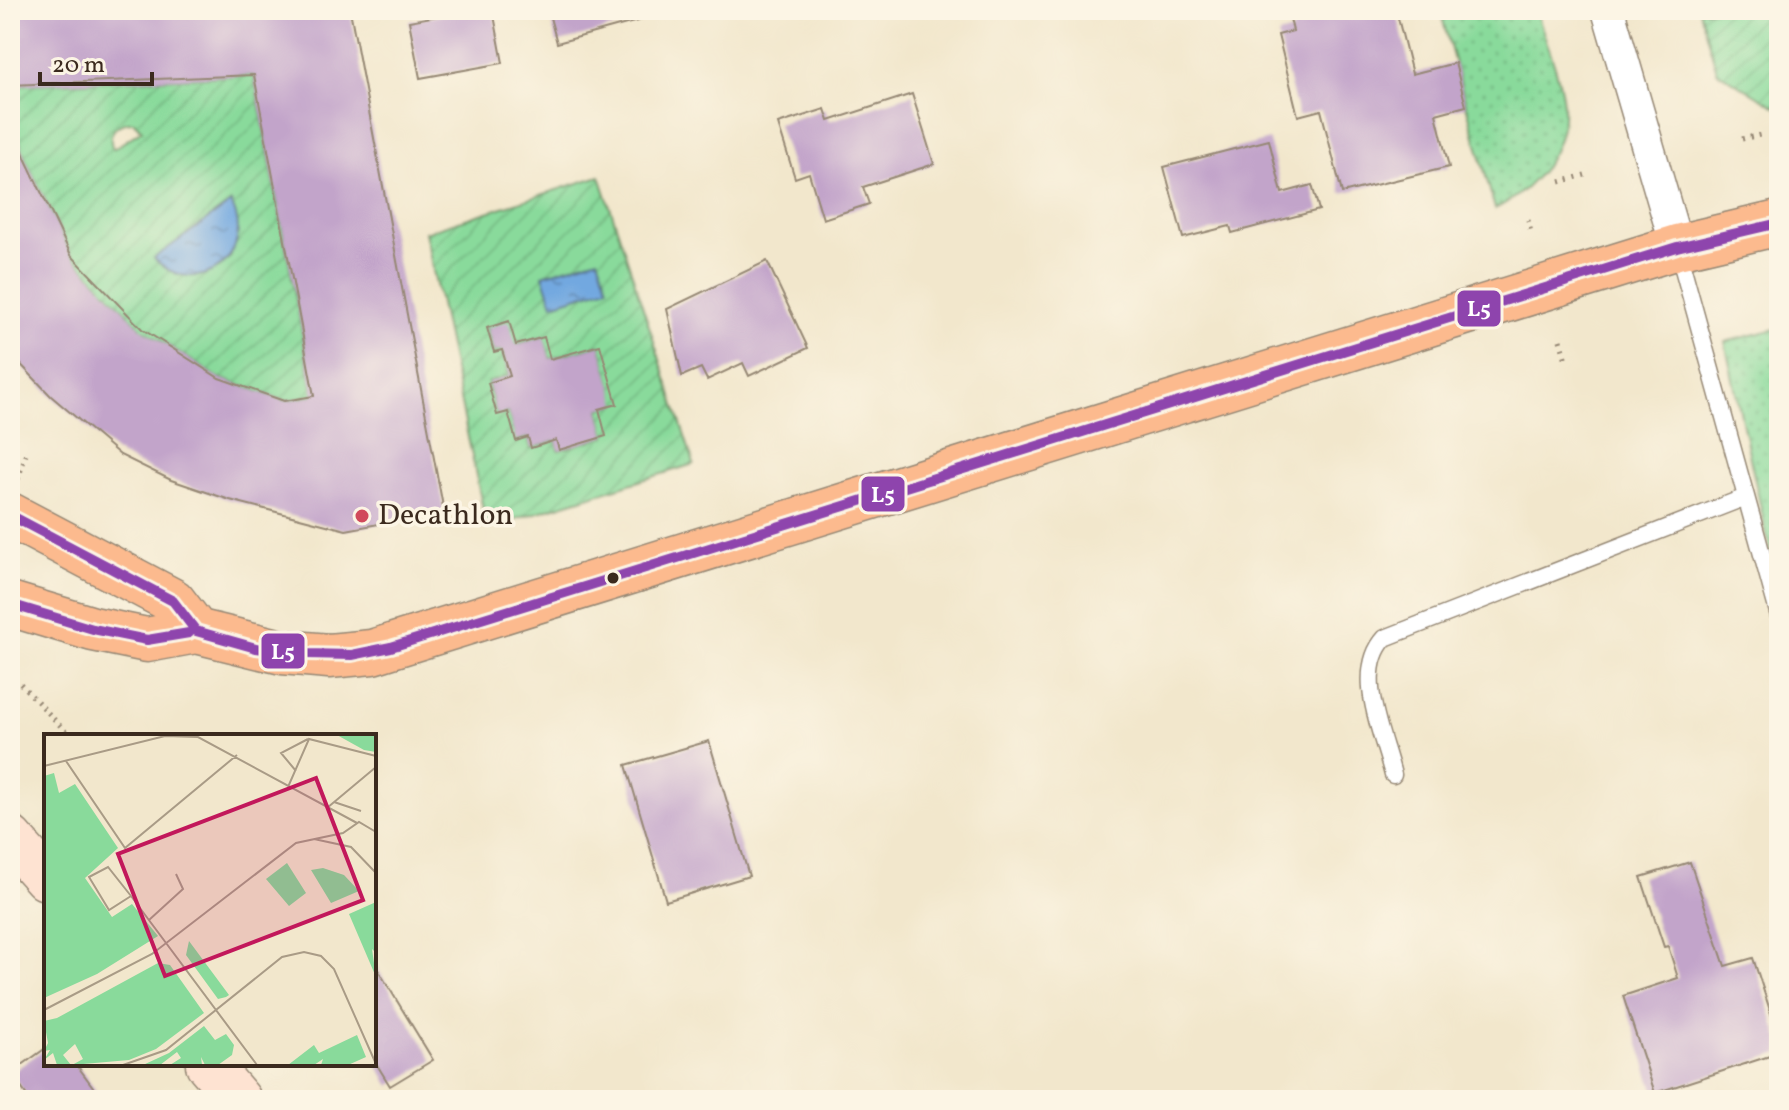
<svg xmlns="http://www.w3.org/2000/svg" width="1789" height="1110" font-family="Vollkorn,serif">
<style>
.grass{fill:url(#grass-dots);stroke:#62825c;stroke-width:2}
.garden{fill:url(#garden-furrows);stroke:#62825c;stroke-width:2;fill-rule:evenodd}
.water{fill:url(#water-ripples);stroke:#56697f;stroke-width:2}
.building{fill:#c2a4ca}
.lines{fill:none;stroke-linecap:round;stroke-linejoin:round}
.lane-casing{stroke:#968875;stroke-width:19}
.street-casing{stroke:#968875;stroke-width:35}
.secondary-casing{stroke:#968875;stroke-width:47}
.primary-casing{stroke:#968875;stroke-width:47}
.path{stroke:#968875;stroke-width:5;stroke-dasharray:2 6;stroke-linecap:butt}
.lane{stroke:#fff;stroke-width:16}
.street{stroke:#fff;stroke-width:32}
.secondary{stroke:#fee3d2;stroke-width:44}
.primary{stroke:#fcba8e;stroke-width:44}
.bus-1-casing{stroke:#fcf5e5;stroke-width:16}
.bus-1{stroke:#8e44ad;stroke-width:10}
.poi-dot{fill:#d1495b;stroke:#fcf5e5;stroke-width:3}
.bus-dot{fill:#3b2a1e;stroke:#fcf5e5;stroke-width:3}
.labels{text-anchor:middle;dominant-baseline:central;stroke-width:7;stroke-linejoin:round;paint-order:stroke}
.poi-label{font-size:30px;fill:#3b2a1e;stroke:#fcf5e5;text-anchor:start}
.inset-road{fill:none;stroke:#a99b86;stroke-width:2}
.view{fill:#c2185b;fill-opacity:0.15;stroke:#c2185b;stroke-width:4}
.inset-edge{fill:none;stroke:#3b2a1e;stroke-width:4}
.line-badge{stroke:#fcf5e5;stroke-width:3}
.badge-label{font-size:22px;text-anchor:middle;font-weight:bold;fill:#fff}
</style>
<defs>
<pattern id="grass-dots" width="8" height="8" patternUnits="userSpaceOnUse" patternTransform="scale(2)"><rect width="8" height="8" fill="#89da9b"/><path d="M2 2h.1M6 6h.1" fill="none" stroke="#77bb85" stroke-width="1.8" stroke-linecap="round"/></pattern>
<pattern id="garden-furrows" width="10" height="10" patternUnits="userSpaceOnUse" patternTransform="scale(2)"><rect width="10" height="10" fill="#89da9b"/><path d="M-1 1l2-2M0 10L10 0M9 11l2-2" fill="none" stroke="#77bb85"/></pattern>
<pattern id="water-ripples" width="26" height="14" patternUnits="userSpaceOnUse" patternTransform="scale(2)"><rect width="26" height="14" fill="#72a8e0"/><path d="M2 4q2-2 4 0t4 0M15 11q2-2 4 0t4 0" fill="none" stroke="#5f89b5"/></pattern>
</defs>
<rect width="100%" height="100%" fill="#fcf5e5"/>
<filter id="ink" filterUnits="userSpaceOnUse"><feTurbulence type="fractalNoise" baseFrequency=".0125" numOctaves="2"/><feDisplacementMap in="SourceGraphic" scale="16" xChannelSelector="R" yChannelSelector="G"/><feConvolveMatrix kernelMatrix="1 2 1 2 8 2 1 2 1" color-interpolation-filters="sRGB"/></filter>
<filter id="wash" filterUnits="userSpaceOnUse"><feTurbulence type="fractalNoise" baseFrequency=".006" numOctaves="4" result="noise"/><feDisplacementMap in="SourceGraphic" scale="32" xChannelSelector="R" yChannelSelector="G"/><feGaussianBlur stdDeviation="1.8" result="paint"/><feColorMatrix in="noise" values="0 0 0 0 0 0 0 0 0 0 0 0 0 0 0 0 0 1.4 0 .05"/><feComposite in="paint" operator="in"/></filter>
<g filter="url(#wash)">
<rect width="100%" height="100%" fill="#f2e7cc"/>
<path class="grass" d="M1440,10H1536C1545,40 1561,75 1563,106C1566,151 1533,190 1495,209Z
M1779,328V592L1725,342Z"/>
<path class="garden" d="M1699,10H1779V109L1717,71Z
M254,75L314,396L284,401L219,378L142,329L71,255L25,158L16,129L10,130V85ZM134,122L142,130L113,149C106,133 117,121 134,122ZM230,203L231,256L219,268L155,258Z
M600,176L694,464L487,528L425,232ZM487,328L516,345L543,337L550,359L600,345L616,404L599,409L606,436L559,450L556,440L531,448L528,437L517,441L508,412L497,414L488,383L510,376L502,350L494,352Z"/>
<path class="water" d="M231,203C259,257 195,303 154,258Z
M598,258L608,287L553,304L543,275Z"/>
<g id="blocks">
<path class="building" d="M10,10H350L444,512L346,530L230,500L171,480L120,455L51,396L10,353V130L16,129L25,158L71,255L142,329L219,378L284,401L314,396L254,75L10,85Z
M470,10H493L503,63L420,78L409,21Z
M548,10H638L641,20L557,43Z
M1288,10H1396L1412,74L1455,63L1466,106L1436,114L1449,167L1342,193L1321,110L1298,116L1278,35L1293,31Z
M912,94L934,164L863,187L869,204L823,219L809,173L795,178L778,124L825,109L829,121Z
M1269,140L1282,193L1312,185L1319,210L1232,233L1230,226L1183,238L1164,167Z
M767,261L808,348L749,376L743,363L707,380L701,368L682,376L667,309Z
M509,321L516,345L544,337L550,359L600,345L617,404L599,409L606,436L559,450L556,440L531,448L528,437L516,441L508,412L497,415L488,383L510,376L502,350L494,352L487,328Z
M709,741L749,876L666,901L626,765Z
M1690,862L1725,966L1753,958L1779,1038V1053L1655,1093L1623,996L1678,978L1668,946L1664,947L1641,877Z
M374,963L433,1060L390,1086L374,1060Z
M46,1048V1064H76L96,1091L83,1100H30L11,1073Z"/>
</g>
</g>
<g filter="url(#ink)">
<use href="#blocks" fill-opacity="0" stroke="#968875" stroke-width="2"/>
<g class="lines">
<g class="lane-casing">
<path id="lane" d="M1677,247L1779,616
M1393,775C1383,734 1353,673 1385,638L1746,497"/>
</g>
<g class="street-casing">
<path id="street" d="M1608,10L1677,247"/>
</g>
<g class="secondary-casing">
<path id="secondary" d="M10,838L46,878
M208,1064L239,1100"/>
</g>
<g class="primary-casing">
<path id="primary" d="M10,515L173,601L196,631
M10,604L93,629L147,640L196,631L282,652L329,656L372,652L1677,247L1779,223"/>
</g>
<path class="path" d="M1742,139L1764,134
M1560,182L1585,175
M1528,220L1531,232
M1560,340L1566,360
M18,479L28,449
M15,678L70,736"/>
<use href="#lane" class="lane"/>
<use href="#street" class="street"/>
<use href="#secondary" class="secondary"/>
<use href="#primary" class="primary"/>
<g class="bus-1-casing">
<path id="bus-1" d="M10,515L173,601L196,631L256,648L306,654L352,655L391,647L1677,247L1779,223
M10,604L93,629L147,640L189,633"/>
</g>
<use href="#bus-1" class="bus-1"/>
</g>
</g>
<circle class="poi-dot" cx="362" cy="516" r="8"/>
<circle class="bus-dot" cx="613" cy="578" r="7"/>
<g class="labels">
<g class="poi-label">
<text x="378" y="516">Decathlon</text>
</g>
</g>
<g transform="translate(44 734)">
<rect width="332" height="332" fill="#f2e7cc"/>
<path d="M10,39L15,59L31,50L74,114L41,144L68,183L88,170L114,202L53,240L0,264V42ZM145,207L185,261L182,263L174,265L142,221Z" fill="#89da9b"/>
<path d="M293,1H332V18L320,16Z" fill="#89da9b"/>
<path d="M243,129L262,159L245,172L222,145ZM279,134L300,141L315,157L287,169L267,136ZM332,168V219L328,215L332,243L305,180ZM114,229L126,231L160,279L112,315L85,326L28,331L39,325L31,310L19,321L27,331H13L9,319L0,326L6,316L0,317L4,309L0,287L13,284ZM160,292L171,306L182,300L190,311L188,321L174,331H161L157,323L158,331H126L137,324L133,318L116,331H99L125,319ZM313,301L322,323L304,331H277L279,325L270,331H244L270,311L275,319Z" fill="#89da9b"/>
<path class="inset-road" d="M22,27L81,114L193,21M0,32L121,2L154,3L313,89M252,37L237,19L264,5M244,53L265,5L332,22M290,68L317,77M283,74L332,33M270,105L307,113L332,139M87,162L65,176L45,143L64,133L87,162L213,331M105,186L139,155L132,140M0,276L108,220L252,109L299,99L315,88L332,98M79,331L122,316L238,223L260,218L277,222L290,235L332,330"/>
<path class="view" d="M272,44L319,166L121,242L74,120Z"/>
<rect width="332" height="332" class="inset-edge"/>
</g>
<g class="line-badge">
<rect x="1456" y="289" width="46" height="39" rx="8" fill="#8e44ad"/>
<rect x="860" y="475" width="46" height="38" rx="8" fill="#8e44ad"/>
<rect x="260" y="632" width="46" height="38" rx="8" fill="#8e44ad"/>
</g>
<g class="badge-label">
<text x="1479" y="316">L5</text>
<text x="883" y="502">L5</text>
<text x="283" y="659">L5</text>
</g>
<rect width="1789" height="1110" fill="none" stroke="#fcf5e5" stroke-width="40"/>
<path d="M40 72v12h112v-12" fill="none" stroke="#3b2a1e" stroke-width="4"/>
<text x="52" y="72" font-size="24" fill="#3b2a1e" stroke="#fcf5e5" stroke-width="6" paint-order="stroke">20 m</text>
</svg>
